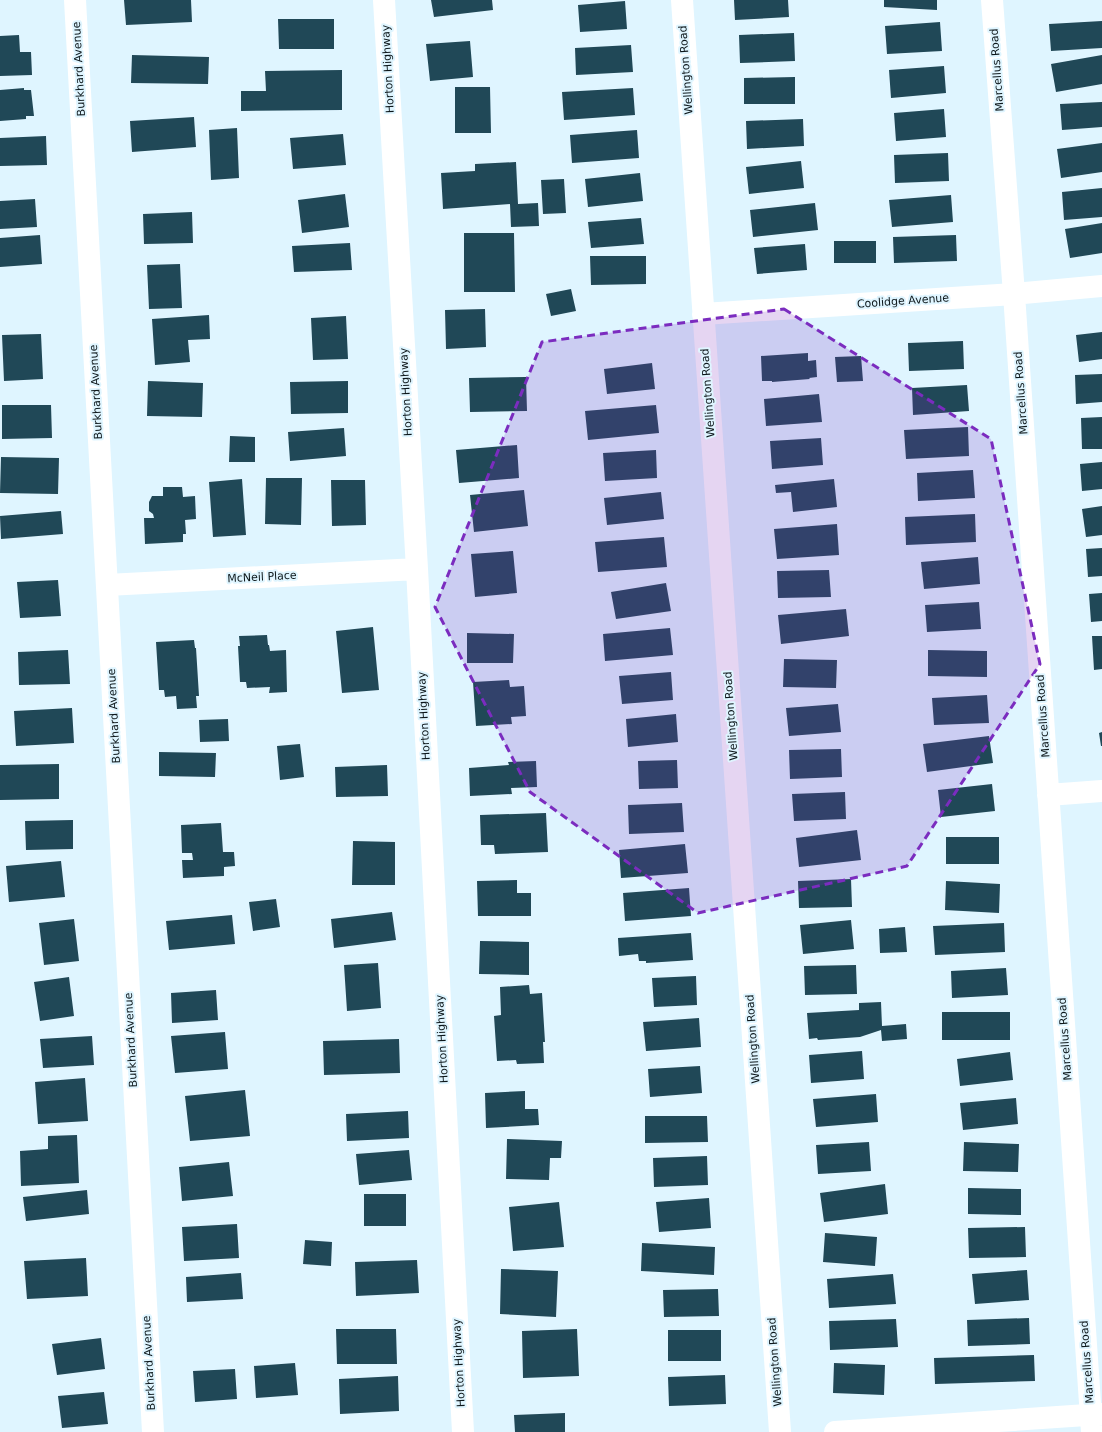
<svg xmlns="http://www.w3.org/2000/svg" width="1102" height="1432" font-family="'DejaVu Sans',sans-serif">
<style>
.building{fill:#204857}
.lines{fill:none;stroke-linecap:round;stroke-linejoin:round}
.street{stroke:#fff;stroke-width:22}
.marked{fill:#7b2cbf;fill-opacity:0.2;stroke:#7b2cbf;stroke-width:3;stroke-dasharray:8 5;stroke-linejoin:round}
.labels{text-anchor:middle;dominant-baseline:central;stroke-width:4;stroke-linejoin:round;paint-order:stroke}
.street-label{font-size:11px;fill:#0d171b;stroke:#dff5ff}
</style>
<rect width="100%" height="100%" fill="#dff5ff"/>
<path class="building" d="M124,0H191L192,22L126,25Z
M431,0H492L493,10L434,17Z
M734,0H788L789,17L735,20Z
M884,0H937V10L884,7Z
M625,1L627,29L580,32L578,5Z
M278,19H334V49H279Z
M1102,21V48L1051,51L1049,24Z
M940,22L942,51L887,54L885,26Z
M794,33L795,61L740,63L739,35Z
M19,35L20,52H31L32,75L0,76V36Z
M470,41L473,77L430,81L426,44Z
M631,45L633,72L576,75L575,48Z
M132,55L209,57L208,84L131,83Z
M1102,55V84L1056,92L1051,64Z
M944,66L946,93L891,98L889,70Z
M342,70V110L241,111V91H266L265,71Z
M795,77V104H744V78Z
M455,87H490L491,133H455Z
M24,88V90H31L34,116H26V119L0,121V90Z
M633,88L635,115L564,120L562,92Z
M1102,102V127L1062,130L1060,104Z
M944,109L946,137L896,141L894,113Z
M194,117L196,147L132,152L130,121Z
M803,119L804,146L747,149L746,121Z
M237,128L239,178L211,180L209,130Z
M637,130L639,158L572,163L570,135Z
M343,134L346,165L293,169L290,138Z
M46,136L47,165L0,166V138Z
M1102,143V172L1061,178L1057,149Z
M948,153L949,181L895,183L894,155Z
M801,161L804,188L749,194L746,167Z
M516,162L518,204L538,203L539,226L511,227L510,204L443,209L441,173L475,171V164Z
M640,173L643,201L588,207L585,179Z
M564,179L566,213L543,214L541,180Z
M1102,188V217L1064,220L1062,192Z
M345,194L349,227L302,233L298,200Z
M951,195L953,222L892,227L889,200Z
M35,199L37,227L0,229V201Z
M815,203L818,230L753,237L750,210Z
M192,212L193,243L144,244L143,214Z
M641,218L644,244L591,248L588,222Z
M1102,223V253L1070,258L1065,229Z
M464,233H514L515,292H464Z
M40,235L42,264L0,267V238Z
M956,235L957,261L894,263L893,237Z
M834,241H876V263H834Z
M350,243L352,270L294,272L292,246Z
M805,244L807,270L757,274L754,248Z
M590,256H646V284L591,285Z
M180,264L182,308L149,309L147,265Z
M571,289L576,311L551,316L546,294Z
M485,309L486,347L446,349L445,310Z
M209,315L210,339L188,340L190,362L155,365L152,319Z
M346,316L348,359L313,360L311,318Z
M1102,332V359L1079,362L1076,335Z
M41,334L43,379L4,381L2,335Z
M963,341L964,369L909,371L908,343Z
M808,353V361L816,360L817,377L809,378L810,379L772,382V381H762L761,356Z
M861,356L863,381L837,382L835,357Z
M652,363L655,389L607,394L604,369Z
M1102,374V402L1076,404L1075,375Z
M526,377L527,411L470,412L469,378Z
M148,381L203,383L202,417L147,416Z
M348,381V413L291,414L290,382Z
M967,385L969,411L913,415L912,388Z
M819,394L822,422L766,426L764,399Z
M2,405H51L52,438L2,439Z
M656,405L659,433L588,440L585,411Z
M1102,417V449H1082L1081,418Z
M968,427L969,456L906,459L904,430Z
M344,428L346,456L290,461L288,432Z
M230,436L255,437V462H229Z
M821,438L823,465L772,469L770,441Z
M517,445L519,478L459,483L456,450Z
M656,450L657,478L605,481L603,453Z
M1,457L59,458L58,494L0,493Z
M1102,462V489L1082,491L1080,464Z
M973,470L975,498L918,501L917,473Z
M266,478H302L301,525L265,524Z
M242,479L246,535L213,537L209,482Z
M834,479L837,507L793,512L791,492L776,493L775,485Z
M331,480H365L366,525L332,526Z
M163,487H182L183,497L195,496L196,519L185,520L186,534H183V542L145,544L144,518H154L153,514L149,511V502L152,496H163Z
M524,490L528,526L474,532L470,495Z
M661,492L664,519L607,525L604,498Z
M1102,506V535L1086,537L1082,509Z
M61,511L63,534L1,539L0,516Z
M975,514L976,542L906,545L905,517Z
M837,524L839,555L777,559L774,529Z
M664,537L667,567L598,572L595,542Z
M1102,548V576L1088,577L1086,549Z
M513,551L517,593L475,597L471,554Z
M978,557L980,584L924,589L921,562Z
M829,570L831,597L778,598L777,571Z
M58,580L61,616L20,618L17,582Z
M666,583L671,611L616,619L611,592Z
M1102,593V621L1091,622L1089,594Z
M979,602L981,629L927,632L925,605Z
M846,609L849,636L781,644L778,615Z
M373,627L379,690L342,693L336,631Z
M670,628L673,655L605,661L603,634Z
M467,633L514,634L513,663H467Z
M267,635L268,645H269L270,651L286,650L287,692L269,693L270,687L247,688L246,682H240L238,646H240L239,636Z
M1092,636H1102V669L1094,670Z
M194,640L195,648H196L199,696H196L197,708L177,709L176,696L165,697L164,690H159L156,642Z
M68,650L70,684L19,685L18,652Z
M928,650L987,651V677L928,676Z
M784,659L837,660L836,688L783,687Z
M671,672L673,700L622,704L619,676Z
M509,680L510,687L524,686L526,716L511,717L512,724L476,726L473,682Z
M987,695L989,723L934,725L932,698Z
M838,704L841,732L789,736L786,708Z
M72,708L74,743L16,746L14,711Z
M676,714L678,742L628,747L626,719Z
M228,719L229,741L200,742L199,720Z
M1102,732V746H1101L1099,733Z
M989,736L993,763L927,772L923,744Z
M300,744L304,777L280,780L277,746Z
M841,749L842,777L790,779L789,750Z
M159,752L216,753L215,777L159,776Z
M677,760L678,788L639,789L638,761Z
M536,761L537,787L511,788L512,794L470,796L469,768L509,765L508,762Z
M59,764V799L0,800V765Z
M387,765L388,796L336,797L335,767Z
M992,784L995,811L941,817L938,790Z
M845,792L846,819L794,821L792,794Z
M682,803L684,832L629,834L628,805Z
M546,813L548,852L495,854L494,845H481L480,815Z
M73,820V849L26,850L25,821Z
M221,823L223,852H234L235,866L224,867V876L183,878L182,860H193L192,853H182L181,825Z
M857,830L861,860L799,867L796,838Z
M946,837H999V864H946Z
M353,841L395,842V885H352Z
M685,844L688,873L621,878L619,850Z
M61,861L65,897L9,902L6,866Z
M851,879L852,907L799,908L798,881Z
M517,880V893H531V916H478L477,881Z
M946,881L1000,884L999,913L945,910Z
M689,888L691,916L625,921L623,893Z
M276,899L280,927L253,931L249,902Z
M392,912L396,940L334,948L331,919Z
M232,915L235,944L169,950L166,921Z
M74,919L79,961L44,965L39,923Z
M851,920L854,949L803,954L800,925Z
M1004,923L1005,952L935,955L933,926Z
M905,927L907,952L880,953L879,929Z
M691,933L693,960L646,963V961H639L638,954L619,956L618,938Z
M480,941L529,942V975L479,974Z
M378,963L381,1008L347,1011L344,965Z
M856,965L857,994L805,995L804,966Z
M1006,968L1008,995L952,998L951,971Z
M696,976L697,1005L654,1007L652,978Z
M69,977L74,1016L40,1021L34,982Z
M529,985L530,994L542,993L545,1042H543L544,1063L517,1064L516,1060L497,1061L494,1016L501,1015L500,987Z
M216,990L218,1020L172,1023L171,993Z
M881,1002L882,1026L906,1024L907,1039L882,1041L881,1030L860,1037L818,1040L817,1038L809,1039L807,1013L859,1010V1003Z
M942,1012H1010V1040H942Z
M699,1018L701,1047L646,1051L643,1022Z
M225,1032L228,1069L175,1073L171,1036Z
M92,1036L94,1065L43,1068L40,1039Z
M399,1039L400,1073L324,1075L323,1041Z
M862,1051L864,1079L811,1083L809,1055Z
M1010,1052L1013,1080L960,1086L957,1059Z
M700,1066L702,1093L650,1097L648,1069Z
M85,1078L88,1121L38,1124L35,1082Z
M245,1090L250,1136L190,1141L185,1096Z
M525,1091V1109H538L539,1125L486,1128L485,1093Z
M876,1094L878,1122L816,1127L813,1099Z
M1016,1098L1018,1124L963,1130L960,1103Z
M408,1111L409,1138L347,1141L346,1114Z
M645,1116H707L708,1142L645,1143Z
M77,1135L79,1183L21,1186L20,1151L48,1149V1136Z
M507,1139L562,1141L561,1158H550L549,1180L506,1179Z
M869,1142L871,1171L818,1174L816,1145Z
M964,1142L1019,1144L1018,1172L963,1171Z
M409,1150L412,1180L359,1185L356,1154Z
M707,1156L708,1185L654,1187L653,1158Z
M229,1162L233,1196L182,1201L179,1167Z
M885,1184L888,1214L824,1222L820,1193Z
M968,1188L1021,1189V1215L968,1214Z
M87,1190L89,1214L26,1221L23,1197Z
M364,1194H406V1226H364Z
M709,1198L711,1228L659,1232L656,1202Z
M559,1202L564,1247L513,1251L509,1207Z
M237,1224L239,1258L184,1261L182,1227Z
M1025,1227L1026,1257L969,1258L968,1228Z
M825,1233L877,1237L875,1266L823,1262Z
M305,1240L332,1242L331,1266L303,1264Z
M642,1243L715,1247L714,1275L641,1271Z
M86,1258L88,1296L27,1299L24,1261Z
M417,1260L419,1293L356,1296L355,1262Z
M501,1269L558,1271L556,1317L500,1314Z
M1027,1270L1029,1300L975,1304L972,1274Z
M241,1273L243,1299L187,1302L186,1277Z
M893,1274L896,1304L829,1308L827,1279Z
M718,1289L719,1316L664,1317L663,1290Z
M1029,1318L1030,1344L968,1346L967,1320Z
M896,1319L898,1347L830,1350L829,1321Z
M336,1329H396L397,1364H337Z
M577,1329L579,1376L523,1378L522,1331Z
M668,1330H721V1361H668Z
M101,1338L105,1369L57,1375L52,1344Z
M1034,1355L1035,1381L935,1384L934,1358Z
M295,1363L298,1395L256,1398L254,1366Z
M834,1363L885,1365L884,1395L833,1393Z
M235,1369L237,1399L195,1402L193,1371Z
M725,1375L726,1404L669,1406L668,1377Z
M398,1376L399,1411L340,1414L339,1379Z
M104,1392L108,1424L62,1428L58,1396Z
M565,1413V1432H515L514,1415Z"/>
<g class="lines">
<path class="street" d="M75,0L153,1432
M384,0L417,569L463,1432
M682,0L780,1432
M992,0L1014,294L1092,1432
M703,314L1014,294L1102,286
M107,585L417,569
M1048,795L1102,791
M835,1432L1102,1414"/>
</g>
<path class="marked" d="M784,309L991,439L1040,664L907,866L698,913L530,792L435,607L542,342Z"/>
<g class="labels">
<g class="street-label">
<text transform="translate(79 69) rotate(-93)">Burkhard Avenue</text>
<text transform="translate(388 69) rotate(-93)">Horton Highway</text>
<text transform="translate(686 70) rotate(-94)">Wellington Road</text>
<text transform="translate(997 70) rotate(-94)">Marcellus Road</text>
<text transform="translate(903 301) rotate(-4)">Coolidge Avenue</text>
<text transform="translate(96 392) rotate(-93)">Burkhard Avenue</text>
<text transform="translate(406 392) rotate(-93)">Horton Highway</text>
<text transform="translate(708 393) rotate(-94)">Wellington Road</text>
<text transform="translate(1021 393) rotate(-94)">Marcellus Road</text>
<text transform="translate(262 577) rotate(-3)">McNeil Place</text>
<text transform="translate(114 716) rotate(-93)">Burkhard Avenue</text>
<text transform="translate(424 716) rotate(-93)">Horton Highway</text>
<text transform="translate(731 716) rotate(-94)">Wellington Road</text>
<text transform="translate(1043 716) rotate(-94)">Marcellus Road</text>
<text transform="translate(442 1039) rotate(-93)">Horton Highway</text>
<text transform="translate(753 1039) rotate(-94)">Wellington Road</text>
<text transform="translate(1065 1039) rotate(-94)">Marcellus Road</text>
<text transform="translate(131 1040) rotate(-93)">Burkhard Avenue</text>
<text transform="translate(775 1362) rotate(-94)">Wellington Road</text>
<text transform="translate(1087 1362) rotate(-94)">Marcellus Road</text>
<text transform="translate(149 1363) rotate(-93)">Burkhard Avenue</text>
<text transform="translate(459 1363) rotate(-93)">Horton Highway</text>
</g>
</g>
</svg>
